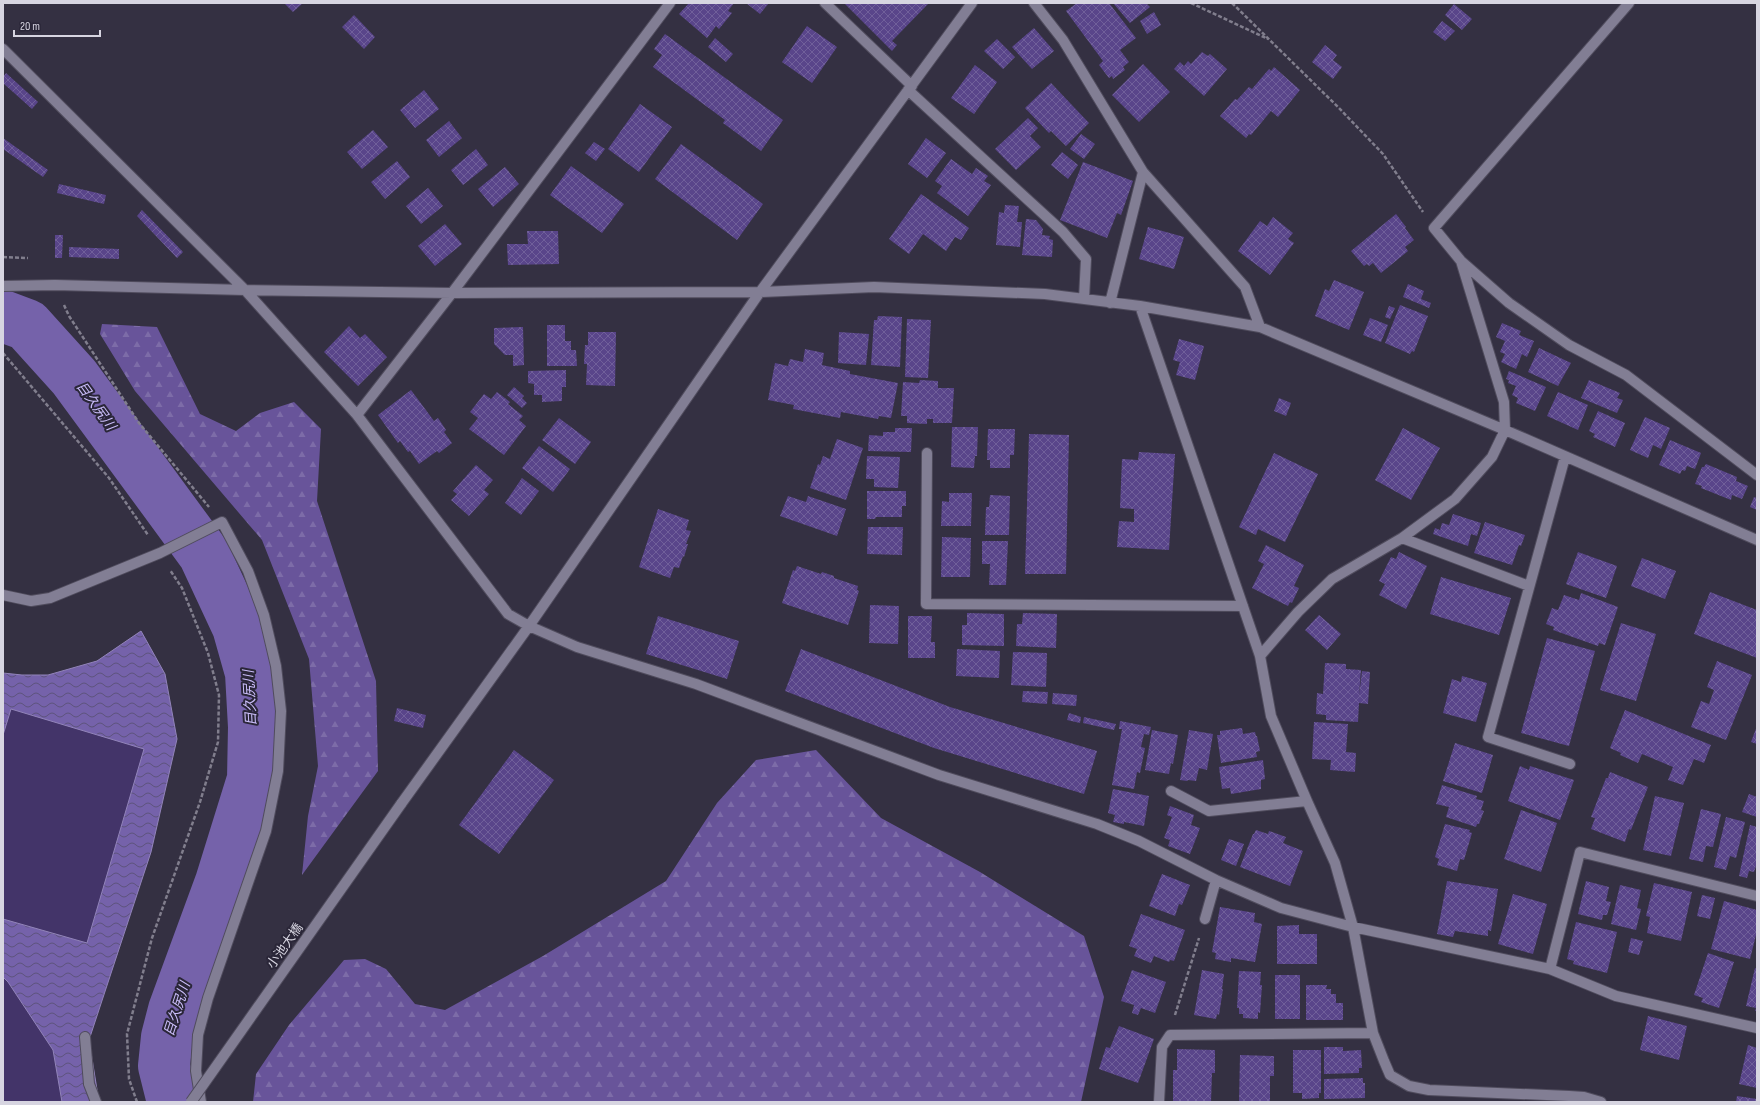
<svg xmlns="http://www.w3.org/2000/svg" width="1760" height="1105" font-family="'Sofia Sans Condensed','Noto Sans JP',sans-serif">
<style>
.forest{fill:url(#forest-firs)}
.pitch{fill:#433469}
.water{fill:url(#water-waves);stroke:#9284ba}
.lines{fill:none;stroke-linecap:round;stroke-linejoin:round}
.river{stroke:#7562aa;stroke-width:52}
.building{fill:url(#building-cross-hatch)}
.minor-casing{stroke:#504c5d;stroke-width:12}
.path{stroke:#817e8d;stroke-width:2.5;stroke-dasharray:4 2;stroke-linecap:butt}
.minor{stroke:#827e94;stroke-width:10}
.minor-bridge-casing{stroke:#504c5d;stroke-width:12;stroke-linecap:butt}
.minor-bridge{stroke:#827e94;stroke-width:10}
.labels{text-anchor:middle;dominant-baseline:central;stroke-width:4;stroke-linejoin:round;paint-order:stroke}
.street-label{font-size:13px;fill:#d7d5e1;stroke:#2a2638}
.water-label{font-size:14px;font-style:italic;fill:#cbbefa;stroke:#2a2638}
</style>
<defs>
<pattern id="forest-firs" width="22" height="20" patternUnits="userSpaceOnUse"><rect width="22" height="20" fill="#68549a"/><path d="M5 1l3.5 6h-7zM16 11l3.5 6h-7z" fill="#7d6ca8"/></pattern>
<pattern id="water-waves" width="16" height="10" patternUnits="userSpaceOnUse"><rect width="16" height="10" fill="#7562aa"/><path d="M0 5q4-4 8 0t8 0" fill="none" stroke="#5d537c"/></pattern>
<pattern id="building-cross-hatch" width="8" height="8" patternUnits="userSpaceOnUse"><rect width="8" height="8" fill="#59458a"/><path d="M0 0l8 8M0 8l8-8" fill="none" stroke="#705f9a"/></pattern>
</defs>
<rect width="100%" height="100%" fill="#343042"/>
<path class="forest" d="M102,324L157,327L200,414L236,431L260,413L294,402L321,429L317,501L376,681L378,771L302,875L308,816L318,766L309,659L262,540L135,391L100,334Z
M816,750L881,818L980,872L1084,936L1104,997L1081,1102H253L256,1074L289,1025L344,960L365,959L386,969L415,1004L445,1010L543,956L666,881L717,803L756,760Z"/>
<path class="pitch" d="M11,709L145,748L87,943L3,919V735Z
M3,977L8,982L53,1050L62,1102H3Z"/>
<path class="water" d="M141,631L165,674L177,739L151,852L89,1040L99,1102H62L53,1050L8,982L3,977V919L87,943L144,749L11,709L3,735V673L22,675H48L97,661Z"/>
<g class="lines">
<path class="river" d="M3,316L27,325L74,377L204,554L238,627L251,673L254,727L253,779L221,882L174,1010L167,1037L164,1066L173,1102"/>
</g>
<path class="building" d="M287,3H303L293,12L285,4Z
M689,3H734L728,11L732,13L719,29L716,26L707,38L679,14Z
M746,3H769L760,14Z
M844,3H929L892,41L897,45L892,51Z
M1077,3H1109L1136,38L1120,50L1129,62L1123,67L1125,70L1113,79L1112,76L1109,78L1099,65L1103,61L1066,11Z
M1113,3H1146L1150,7L1130,23Z
M1454,4L1472,19L1462,30L1445,15Z
M1154,12L1161,25L1147,34L1140,21Z
M354,15L375,37L364,49L342,27Z
M1442,21L1455,31L1445,41L1433,32Z
M807,26L837,47L812,83L782,62Z
M1034,28L1054,51L1032,69L1012,47Z
M665,34L783,120L761,151L723,123L725,120L653,67L662,55L654,49Z
M715,38L733,54L726,62L708,47Z
M997,39L1015,57L1003,69L984,51Z
M1325,45L1337,55L1333,60L1342,67L1333,79L1312,62Z
M1202,52L1208,56L1210,54L1227,69L1204,96L1174,69L1180,62L1184,66L1188,61L1191,64Z
M1143,64L1170,92L1139,122L1112,95Z
M975,65L997,82L974,114L951,98Z
M1274,67L1300,90L1278,117L1271,111L1251,135L1249,134L1246,138L1220,116L1235,99L1237,100L1249,87L1252,89L1269,69L1271,71Z
M6,73L38,102L32,109L3,83V77Z
M1051,83L1089,123L1066,146L1051,131L1049,133L1025,108Z
M424,90L439,109L415,128L400,110Z
M640,104L672,127L639,172L608,149Z
M1028,118L1038,128L1030,136L1041,147L1016,170L995,149Z
M449,121L462,138L439,157L426,140Z
M373,130L388,147L362,169L347,152Z
M1081,134L1095,144L1084,159L1070,149Z
M3,138L48,170L43,177L3,149Z
M926,138L946,153L927,178L908,164Z
M594,142L605,149L596,161L585,153Z
M681,144L763,204L737,240L655,179Z
M476,149L488,165L463,185L451,170Z
M1062,152L1078,165L1068,179L1051,165Z
M951,159L972,174L976,168L988,176L984,181L991,185L968,216L937,193L942,186L935,181Z
M397,161L410,177L385,199L371,182Z
M1083,162L1133,181L1121,215L1117,213L1107,238L1060,220Z
M571,166L624,204L602,233L550,195Z
M505,167L519,184L493,207L478,189Z
M59,184L106,195L104,204L57,193Z
M428,188L443,206L421,224L406,206Z
M921,194L969,228L961,240L955,237L946,251L923,234L909,254L889,239Z
M1005,205L1019,206L1017,222H1022L1020,247L996,245L999,212L1004,213Z
M142,210L183,252L177,258L137,216Z
M1396,214L1406,227L1405,228L1414,240L1405,247L1408,251L1381,273L1373,263L1369,266L1367,264L1364,266L1351,251Z
M1273,217L1293,233L1288,239L1294,243L1270,275L1238,251L1260,221L1267,226Z
M1026,219L1036,220L1043,229L1042,235L1050,236L1049,239L1053,240L1052,257L1022,255Z
M445,224L462,244L435,266L418,246Z
M1148,227L1184,237L1174,269L1139,259Z
M527,231H558L559,264L508,265L507,244H528Z
M55,235H63L62,258H55Z
M69,247L119,249V259L69,257Z
M1334,280L1364,292L1349,330L1315,316L1325,289L1329,291Z
M1408,284L1424,291L1421,299L1431,303L1429,308L1403,297Z
M1400,305L1428,316L1414,352L1412,351L1410,354L1385,343Z
M1389,306L1395,308L1390,319L1385,317Z
M878,316L902,317L900,367L871,365L874,320H877Z
M1370,318L1388,325L1381,342L1363,335Z
M907,319L931,320L928,378L905,377Z
M1502,323L1521,331L1519,335L1534,341L1527,357L1522,354L1516,369L1501,362L1505,354L1500,352L1505,341L1496,337Z
M547,325H565V341H571V350H576L577,366H547Z
M349,326L360,338L365,334L387,357L358,386L324,352Z
M523,327L524,365L513,366V355H505L494,344V328Z
M588,332H616L615,386L586,385L587,364H584L585,345H588Z
M839,332L869,334L866,365L838,363Z
M1179,339L1204,346L1195,380L1176,375L1180,362L1173,360Z
M1539,348L1571,363L1558,386L1528,372Z
M805,349L824,353L822,365L850,371V374L898,383L891,418L879,416L878,419L841,412L840,418L793,409L794,405L768,400L775,363L788,366L790,359L803,362Z
M566,370V387H562V401L542,402V395H534V384L528,383V371Z
M1509,371L1546,387L1535,411L1516,403L1518,398L1512,395L1516,386L1508,383L1509,380L1506,379Z
M920,380L938,381V388H954L952,423H933V419H927V424L907,423V416H901L903,382L919,383Z
M1589,380L1620,393L1617,398L1623,400L1617,413L1581,398Z
M514,387L524,396L522,398L527,403L522,408L507,395Z
M411,390L434,421L438,418L446,430L444,432L452,443L439,453L437,451L419,464L410,451L408,452L400,441L398,443L378,415Z
M497,392L510,402L508,404L523,416L519,420L526,426L504,455L469,429L478,418L470,412L484,394L491,399Z
M1558,392L1588,405L1578,430L1547,416Z
M1279,398L1291,403L1286,416L1274,411Z
M1598,411L1625,423L1615,447L1593,437L1595,434L1589,431Z
M1645,417L1670,428L1661,449L1653,445L1648,458L1630,450Z
M559,418L591,442L575,464L542,440Z
M952,427H978L977,456H975L974,468L951,467Z
M895,428H912L911,452L868,451L869,435L883,436V432H895Z
M1403,428L1440,448L1411,500L1375,480Z
M988,429H1015L1014,455H1010V468H990V460H987Z
M1029,434L1069,435L1066,574H1025Z
M837,439L863,448L846,500L810,488L818,464L820,465L823,456L830,459Z
M1670,440L1701,453L1695,469L1687,466L1685,471L1682,470L1680,474L1659,465Z
M539,446L570,469L553,492L522,468Z
M1139,452L1175,454L1169,550L1117,547L1119,521L1134,522V509L1120,508L1122,459L1138,460Z
M1274,453L1318,474L1285,542L1258,529L1256,535L1239,527Z
M867,456L900,457L898,488L874,487V479H866Z
M1706,464L1737,477L1736,481L1748,486L1742,499L1732,495L1731,500L1701,488L1702,486L1695,484L1702,467H1704Z
M476,465L493,480L484,490L489,494L469,516L451,500L457,494L453,491Z
M522,478L539,491L521,515L505,503Z
M867,491H906V506H902V517H876L875,519H867Z
M949,493H972L971,526H941L942,501L949,502Z
M990,495L1010,496L1009,535H985L986,507H989Z
M788,496L806,502L808,496L846,509L837,536L780,516Z
M1754,497L1757,498V510L1750,507Z
M658,509L689,520L686,530L691,531L686,544H688L684,557L683,556L679,568L674,567L670,578L639,567Z
M1453,514L1481,523L1477,536L1471,534L1468,546L1433,534L1435,528L1440,530L1442,523L1449,525Z
M1485,522L1525,535L1521,546L1519,545L1512,565L1474,553Z
M868,527H903L902,555L867,554Z
M942,537L971,538L970,577H941Z
M982,541H1008L1006,585H989L990,564H982Z
M1266,545L1304,565L1294,586L1299,588L1292,603L1290,602L1288,606L1252,588L1264,564L1258,561Z
M1399,552L1427,566L1406,609L1379,595L1385,584L1379,581L1391,557L1396,559Z
M1578,552L1617,566L1606,598L1566,584Z
M1642,558L1676,571L1665,599L1631,586Z
M797,566L821,574L822,572L834,576V578L858,586L857,590L859,591L848,625L782,603L793,570L795,571Z
M1441,577L1511,598L1499,635L1430,614Z
M1710,592L1757,610V658L1694,634Z
M1581,593L1618,607L1605,645L1599,643L1598,646L1553,630L1554,627L1546,624L1552,608L1558,610L1564,595L1579,600Z
M870,605L899,606L898,644L869,643Z
M967,613L1004,614V646L962,645V625H967Z
M1023,613L1057,614L1056,648L1016,646L1017,624H1022Z
M1319,615L1341,634L1327,650L1305,630Z
M658,616L739,641L727,679L646,654Z
M908,616H932L931,642H935V658H908Z
M1621,623L1656,634L1636,701L1600,690Z
M1547,638L1595,651L1569,746L1521,733Z
M801,649L950,707L1097,751L1084,794L934,748L785,691Z
M957,649L1000,651L999,678L956,676Z
M1013,652L1047,653L1046,687L1011,685Z
M1717,661L1752,675L1726,740L1691,727L1701,701L1709,704L1714,690L1707,687Z
M1325,663L1346,664V669L1361,670L1359,696L1362,671L1370,672L1368,704L1359,703L1358,722L1326,720V715L1316,714L1317,693L1323,694Z
M1462,676L1487,683L1476,722L1443,713L1452,679L1461,682Z
M1023,691L1048,692L1047,704L1022,702Z
M1053,693L1077,695L1076,706L1052,704Z
M397,708L426,715L423,728L394,721Z
M1625,710L1711,745L1704,763L1694,759L1683,785L1668,780L1673,767L1642,754L1638,763L1620,755L1621,753L1610,748Z
M1069,713L1081,717L1080,723L1067,720Z
M1084,717L1116,724L1114,730L1083,723Z
M1120,721L1151,727L1149,735L1144,734L1141,747L1145,748L1140,773L1137,772L1134,789L1112,785L1122,729H1119Z
M1314,722L1348,724L1346,752L1356,753L1355,772L1330,770L1331,760L1312,759Z
M1757,726V744L1751,742Z
M1242,728L1243,734L1255,732L1256,736H1257L1260,751L1256,752L1257,757L1221,763L1217,735H1220V731Z
M1152,730L1178,735L1173,764L1171,763L1169,774L1145,770Z
M1189,730L1213,734L1207,770L1199,768L1196,781L1188,780L1187,781L1180,780Z
M1455,743L1493,755L1482,793L1443,781Z
M514,750L554,780L499,854L459,825Z
M1263,760L1265,779L1261,780V789L1231,794L1230,788L1222,789L1219,767Z
M1520,766L1529,770L1530,766L1574,780L1560,820L1508,801Z
M1610,772L1648,787L1631,830L1629,829L1625,842L1591,829L1595,818L1591,817L1606,778H1608Z
M1442,785L1477,796L1476,799L1484,801L1481,810L1484,811L1479,824H1477L1476,827L1446,817L1449,807L1436,804Z
M1113,789L1149,796L1144,826L1124,822V824L1113,822L1115,815L1108,813Z
M1749,794L1757,797V817L1742,812Z
M1655,796L1684,803L1671,856L1643,850Z
M1170,806L1194,815L1191,825L1200,828L1190,854L1168,846L1170,840L1164,838L1172,817L1167,815Z
M1701,809L1721,814L1713,847L1706,846L1703,862L1689,859Z
M1521,810L1557,823L1541,872L1504,859Z
M1726,817L1745,822L1736,858L1730,856L1726,870L1714,867Z
M1445,824L1470,830L1469,832L1472,833L1464,860L1460,859L1457,871L1437,865L1439,859L1435,857Z
M1750,825L1757,827V863L1754,872L1749,871L1747,878L1739,876Z
M1256,830L1268,834L1269,831L1286,837L1283,843L1303,851L1290,886L1240,867L1253,834H1254Z
M1229,839L1244,844L1236,866L1221,860Z
M1162,874L1190,885L1182,905L1179,904L1175,916L1149,906Z
M1447,881L1498,889L1491,931L1488,930V936L1455,931L1453,937L1437,934Z
M1586,881L1609,887L1606,901L1611,902L1607,915H1603L1602,920L1578,914Z
M1654,883L1692,892L1681,941L1647,933L1650,917L1646,916Z
M1620,885L1641,890L1637,908L1641,909L1636,930L1611,924Z
M1513,894L1547,904L1533,954L1498,944Z
M1702,895L1715,898L1710,919L1697,916Z
M1724,901L1757,910V931L1750,959L1711,949Z
M1220,907L1255,913L1254,922L1262,924L1255,962L1231,958V962L1215,959L1216,953L1212,952Z
M1141,914L1185,930L1174,961L1170,960L1169,962L1154,956L1151,963L1134,956L1137,949L1129,946Z
M1576,922L1617,932L1607,973L1573,964L1574,961L1567,959Z
M1299,925V934H1317V964H1277V926Z
M1631,938L1643,941L1639,955L1628,952Z
M1708,953L1734,962L1719,1008L1701,1002L1703,998L1694,995Z
M1755,968L1757,969V1011H1755L1756,1008L1746,1006Z
M1132,970L1166,982L1155,1013L1141,1008L1138,1015L1132,1013L1134,1005L1121,1001Z
M1202,970L1224,974L1222,989H1223L1219,1015L1217,1014L1216,1019L1194,1015Z
M1239,971L1261,972L1260,985H1262L1260,1013L1258,1012V1019L1243,1018V1014H1239V1008H1237Z
M1275,975H1300V1019H1275Z
M1306,985H1327L1326,989H1331V994H1336V1003H1343V1020H1306Z
M1648,1016L1687,1026L1679,1060L1640,1050Z
M1119,1026L1154,1039L1138,1083L1099,1069L1106,1047L1110,1048Z
M1748,1045L1757,1048V1088L1739,1084Z
M1324,1047H1343V1051L1361,1050L1362,1068H1359V1073L1324,1074Z
M1177,1049L1215,1050V1073H1212L1211,1102L1173,1101V1070H1177Z
M1293,1050H1321V1093H1319V1098L1302,1099V1093H1293Z
M1240,1055L1274,1056V1076H1270V1102H1239Z
M1363,1078V1083H1365V1098L1324,1099V1079Z
M1737,1096L1757,1099V1102H1736Z"/>
<g class="lines">
<g class="minor-casing">
<path id="minor" d="M825,3L912,86
M1034,3L1063,40L1143,172L1245,287L1260,327
M1629,3L1434,228L1461,261L1509,303L1569,345L1626,375L1757,475
M3,49L245,290L357,415L508,614L529,626L577,647L696,684L939,775L1097,824L1139,841L1216,880L1281,908L1353,927L1550,969L1616,996L1757,1028
M908,90L1063,232L1086,259L1084,299
M3,286L55,285L245,290L452,293L760,292L874,287L1045,294L1140,306L1260,327L1505,430L1757,540
M1110,303L1143,172
M1140,306L1260,656L1271,716L1307,801
M357,415L452,293L670,3
M927,453L926,604L1243,606
M1565,457L1488,737L1570,764
M1402,538L1529,586
M3,595L31,601L50,598L160,553L222,522L248,571L264,615L276,666L281,711L278,771L266,831L208,998L198,1035L196,1071L201,1102
M1260,656L1298,612L1332,579L1402,538L1455,499L1492,457L1505,430L1504,402L1461,261
M1171,791L1209,811L1307,801L1335,863L1353,927L1373,1033L1384,1061L1390,1075L1409,1086L1429,1090L1569,1096L1584,1097L1601,1102
M401,804L529,626L760,292L972,3
M1205,919L1216,880
M1550,969L1580,852L1757,896
M85,1037L89,1084L96,1102
M1159,1102L1162,1047L1170,1035L1373,1033"/>
</g>
<path class="path" d="M1191,3L1268,39
M1232,3L1338,107L1383,154L1423,212
M3,257L28,258
M64,305L69,316L139,423L209,507
M3,353L109,478L148,535
M1175,1015L1199,938
M137,1102L129,1079L127,1034L152,938L200,802L218,742L219,695L208,653L182,588L170,570"/>
<use href="#minor" class="minor"/>
<g class="minor-bridge-casing">
<path id="minor-bridge" d="M191,1102L401,804"/>
</g>
<use href="#minor-bridge" class="minor-bridge"/>
</g>
<g class="labels">
<g class="street-label">
<text transform="translate(285 946) rotate(-55)">小池大橋</text>
</g>
<g class="water-label">
<text transform="translate(96 406) rotate(54)">目久尻川</text>
<text transform="translate(250 698) rotate(-93)">目久尻川</text>
<text transform="translate(177 1009) rotate(-72)">目久尻川</text>
</g>
</g>
<rect width="1760" height="1105" fill="none" stroke="#d7d5e1" stroke-width="8"/>
<path d="M14 30v6h86v-6" fill="none" stroke="#d7d5e1" stroke-width="2"/>
<text x="20" y="30" font-size="12" fill="#d7d5e1" stroke="#2a2638" stroke-width="3" paint-order="stroke">20 m</text>
</svg>
